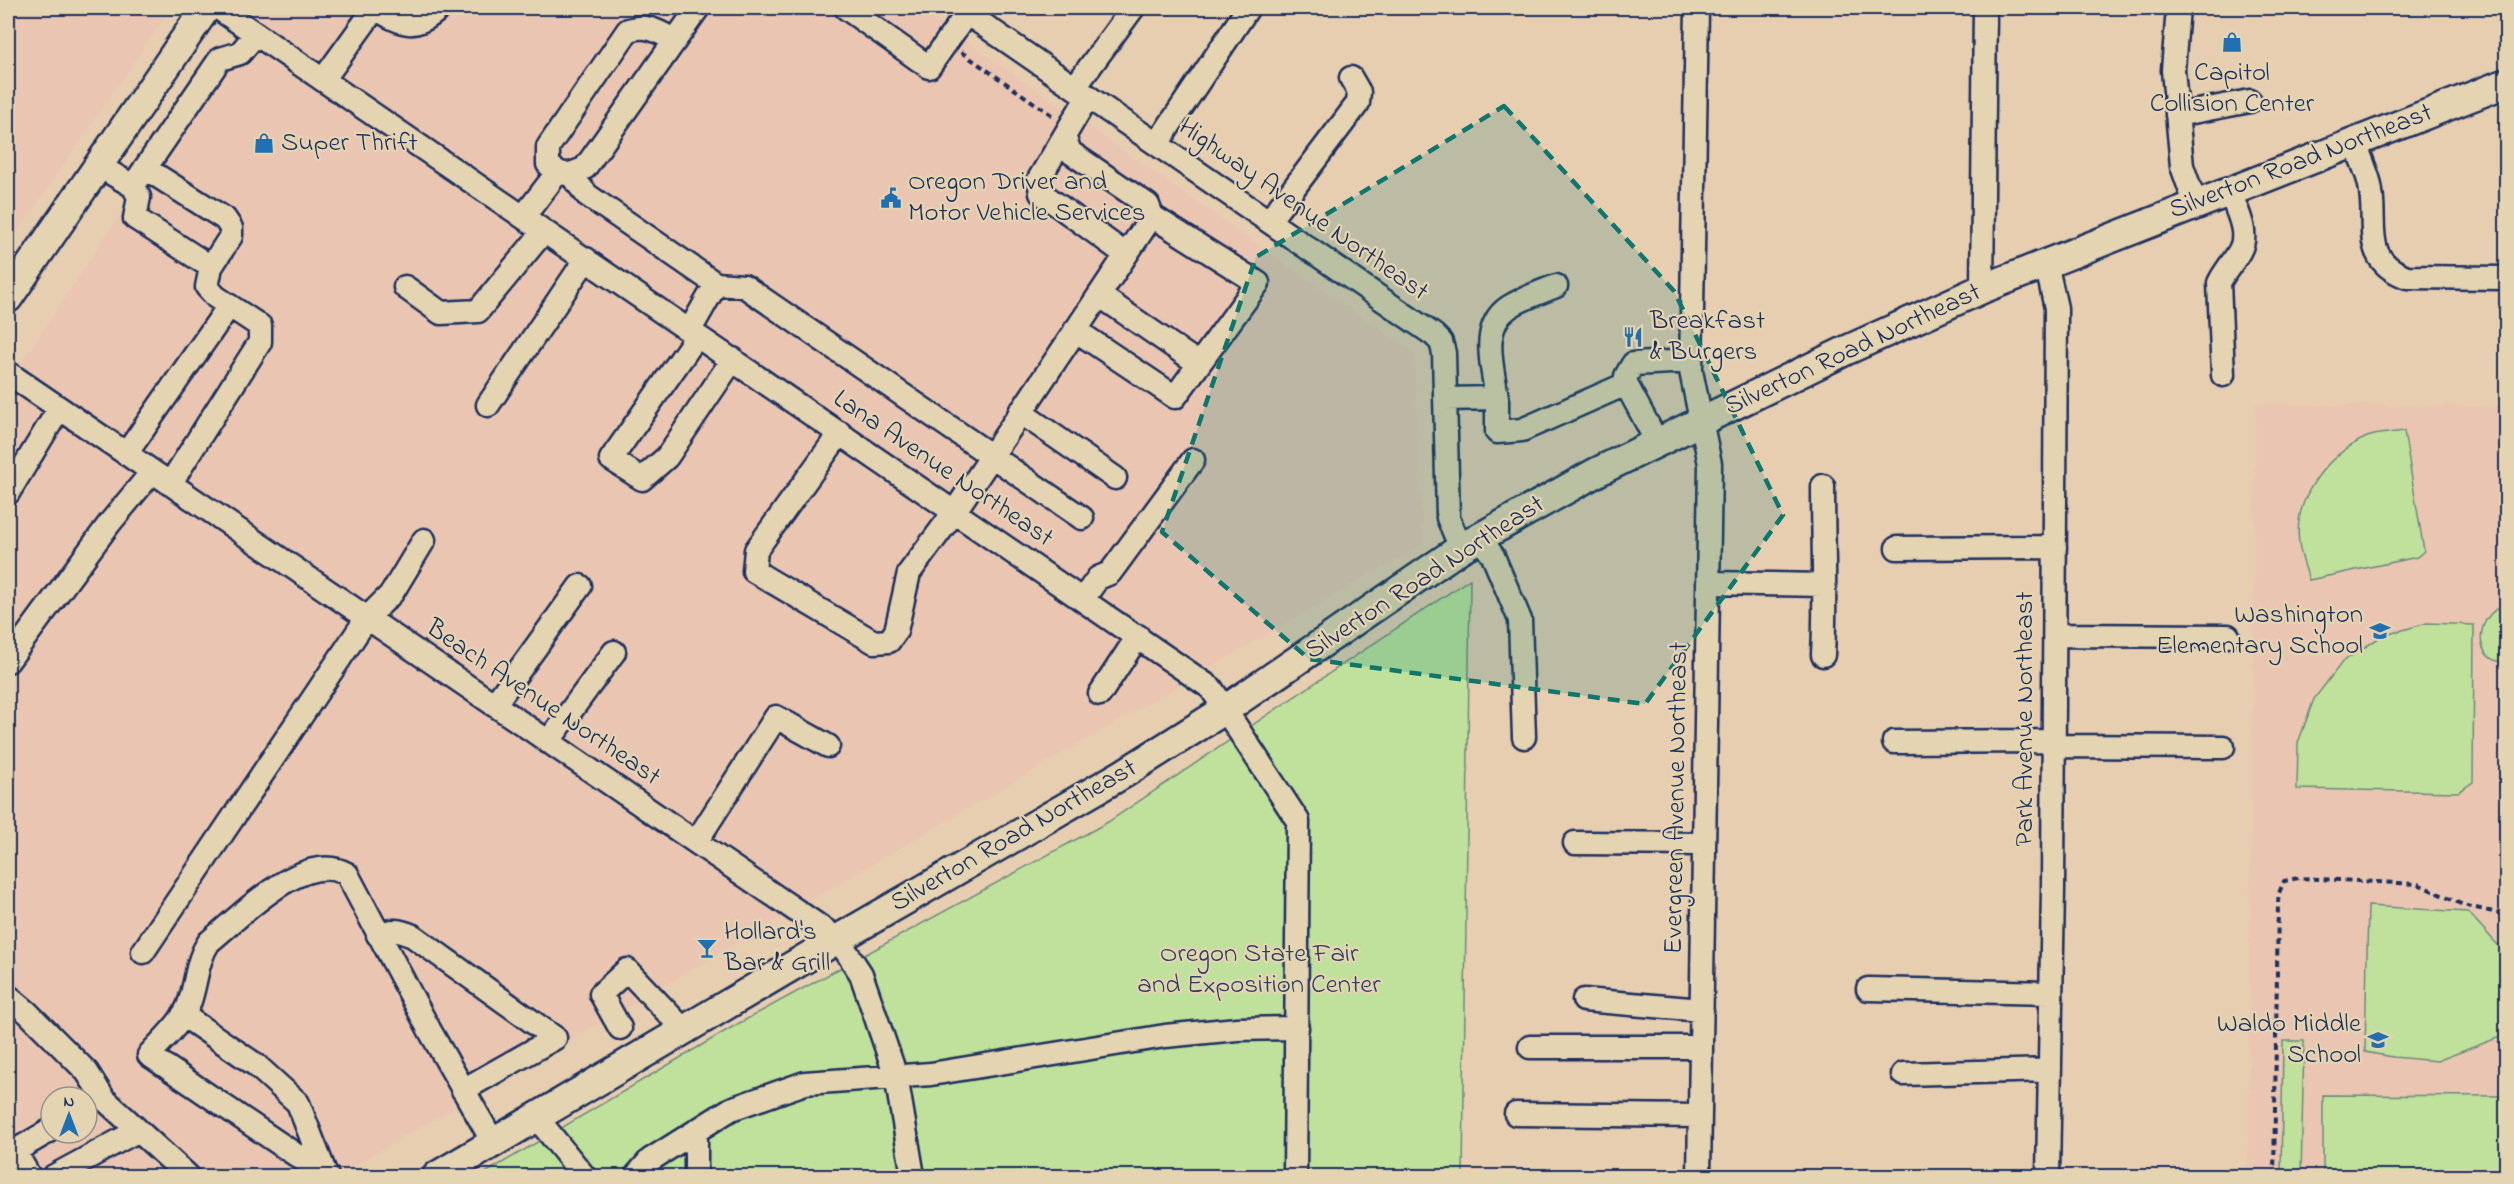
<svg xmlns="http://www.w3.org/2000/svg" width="2514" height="1184" font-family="'Indie Flower',sans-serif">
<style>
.built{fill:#eac6b2;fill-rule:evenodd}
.green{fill:#bfe19b;stroke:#6d887c;stroke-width:1.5}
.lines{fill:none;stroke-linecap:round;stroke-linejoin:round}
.minor-casing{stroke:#1b2f5e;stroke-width:27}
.major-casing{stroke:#1b2f5e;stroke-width:33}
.path{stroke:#1b2f5e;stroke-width:4;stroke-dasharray:6 4.5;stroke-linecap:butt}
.minor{stroke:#e5d4b1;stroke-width:22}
.major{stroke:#e5d4b1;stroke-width:28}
.marked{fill:#0f766e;fill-opacity:0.2;stroke:#0f766e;stroke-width:4.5;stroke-dasharray:12 8;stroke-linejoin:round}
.labels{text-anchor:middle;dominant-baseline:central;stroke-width:4.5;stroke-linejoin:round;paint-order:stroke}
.poi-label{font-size:27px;fill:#1b2f5e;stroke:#e5d4b1;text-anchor:start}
.street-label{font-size:27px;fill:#1b2f5e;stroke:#e5d4b1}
.park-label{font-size:27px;fill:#2b4164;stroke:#e5d4b1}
</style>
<rect width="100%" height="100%" fill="#e7ceb1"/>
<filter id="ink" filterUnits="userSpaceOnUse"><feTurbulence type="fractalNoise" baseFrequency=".0167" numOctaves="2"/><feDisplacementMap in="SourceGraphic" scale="12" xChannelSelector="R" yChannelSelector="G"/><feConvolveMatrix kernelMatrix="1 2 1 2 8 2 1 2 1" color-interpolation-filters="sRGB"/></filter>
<g filter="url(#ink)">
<path class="built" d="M10,8H171L8,247V12Z
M257,8H919L1414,353L1423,544L337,1176H8V383ZM51,1097H87V1133H51Z
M2255,404L2506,406V1176H2248Z"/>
<path class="green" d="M2404,431L2424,551L2417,557L2309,580C2306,570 2302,559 2300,549C2290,501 2325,456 2367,437C2378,433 2392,433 2404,431Z
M1470,579L1463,1176H480L734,1026L1108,822Z
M2500,607H2506V662C2474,663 2474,620 2500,607Z
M2427,623L2474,625L2473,782L2458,792L2297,789L2298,743L2314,699L2343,661L2382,636Z
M2368,906L2468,912L2506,954V1002L2500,1037L2437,1061L2393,1057L2365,1052Z
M2283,1041H2304L2301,1176H2281Z
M2323,1095L2506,1096V1176H2323Z"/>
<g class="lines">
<g class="minor-casing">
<path id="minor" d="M218,8L1211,688L1298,821L1295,1176
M846,8L929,67L967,13
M959,8L1434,335L1441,342L1444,353L1448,518L1461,548
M1697,8L1691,371L1710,464L1699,1176
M2178,8L2173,70L2182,166L2195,203
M675,41C658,31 647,24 628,30L548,147V164C561,177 569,176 585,168L698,8
M323,80L375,8C402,24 414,32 440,8
M1075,87L1133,8
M1088,96L1039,179L1041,193L1125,254
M2177,115L2250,101
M1065,139L1070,152L1148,205L1152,216L1258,283L1175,397L1075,330
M2354,141C2359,154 2365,167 2369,181C2380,221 2357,259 2407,277L2506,278
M1157,144L1248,8
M99,166L133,186L139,197L135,218L211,267L207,287L216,297L260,326V342L170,484
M145,168L225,219L231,228V236L211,267
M571,175L587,195L716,284L690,330
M133,186L220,59L240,53L256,34
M524,216L557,173
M1269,221L1358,103L1359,92L1351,78
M2046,263L2056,308L2053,890L2048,1176
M716,284L744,286L1082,518
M405,287L441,313L478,311L544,231
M1982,289L1985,8
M1099,295L1199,364
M697,336L611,459L642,479L667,457L733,359
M8,373L838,939L861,974L896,1076L913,1176
M2223,375L2219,283C2225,270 2234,262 2240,250C2250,232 2235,207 2229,190
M1626,384V376L1633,364L1691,361
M1497,398C1493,368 1479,327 1509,307C1523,298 1541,292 1556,286
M1445,399L1497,398V432L1522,430L1626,384L1657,442
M488,405L586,259
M1020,412L1115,478
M840,433L756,550L754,571L874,642L889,641L896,631L909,573L955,511L1152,216
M126,454L229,306
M1823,486C1823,542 1826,599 1823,655
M8,493L59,409
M1479,537L1493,556L1520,620L1524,737
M1897,548L2055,547
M1708,583L1823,585
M1083,599L1098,578L1110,573L1193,460
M2055,635L2228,636
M8,661L109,524L152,472
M1100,694L1138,636
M494,705L580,586
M548,742L614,652
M1894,742L2054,741
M2053,746L2223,747
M696,842L776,717L828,746
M1575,843L1704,844
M378,935C392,929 399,930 413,936L555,1038L463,1090
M143,952L367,618L392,593L424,540
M1868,989L2051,993
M8,996L27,1012L87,1072L104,1099L188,1176
M1584,1000L1702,1010
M183,1015L256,1065L298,1103L326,1175
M620,1028L601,994L627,970L684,1030
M1530,1047H1701
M1903,1074L2049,1070
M1516,1114L1700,1116
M537,1118L584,1176
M29,1176L15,1151L51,1130
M54,1176L137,1131
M327,1176L149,1055C162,1040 182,1023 189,1004C197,982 196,961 209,942C241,916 304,849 347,874L430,1031L493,1142
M636,1176L650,1160L731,1109L805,1083L931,1074L1165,1036L1237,1029L1297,1028
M696,1176V1131"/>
</g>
<g class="major-casing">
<path id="major" d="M8,298L206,8
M437,1176L838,939L1123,774L1226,709L1461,548L1597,472L1847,350L1982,289L2506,83"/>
</g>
<path class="path" d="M961,52L1053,116
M2274,1176L2278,902L2279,893L2284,881L2298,878L2418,884L2463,905L2506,915"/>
<use href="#minor" class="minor"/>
<use href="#major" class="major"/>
</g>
</g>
<path class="marked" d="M1504,106L1674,291L1783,515L1645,704L1309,659L1162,532L1256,257Z"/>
<defs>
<g id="shop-bare" transform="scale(1.62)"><path d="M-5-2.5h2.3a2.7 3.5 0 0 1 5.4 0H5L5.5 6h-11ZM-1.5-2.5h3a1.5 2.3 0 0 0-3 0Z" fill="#1f6fb2" stroke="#e5d4b1" stroke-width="2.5" paint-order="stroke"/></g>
<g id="civic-bare" transform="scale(1.62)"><path d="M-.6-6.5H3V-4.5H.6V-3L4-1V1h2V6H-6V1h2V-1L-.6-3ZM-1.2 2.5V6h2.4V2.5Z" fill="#1f6fb2" stroke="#e5d4b1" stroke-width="2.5" paint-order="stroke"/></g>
<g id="restaurant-bare" transform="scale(1.62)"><path d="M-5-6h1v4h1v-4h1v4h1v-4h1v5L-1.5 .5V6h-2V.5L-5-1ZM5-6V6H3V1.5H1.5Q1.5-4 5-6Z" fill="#1f6fb2" stroke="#e5d4b1" stroke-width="2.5" paint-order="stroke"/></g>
<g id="school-bare" transform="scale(1.62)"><path d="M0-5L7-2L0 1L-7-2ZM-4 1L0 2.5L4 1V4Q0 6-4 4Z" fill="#1f6fb2" stroke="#e5d4b1" stroke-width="2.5" paint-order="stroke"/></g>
<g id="bar-bare" transform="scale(1.62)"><path d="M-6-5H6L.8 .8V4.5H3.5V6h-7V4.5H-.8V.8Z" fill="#1f6fb2" stroke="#e5d4b1" stroke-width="2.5" paint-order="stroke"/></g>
</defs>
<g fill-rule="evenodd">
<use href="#shop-bare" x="2232" y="42"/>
<use href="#shop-bare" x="264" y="143"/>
<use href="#civic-bare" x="891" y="198"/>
<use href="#restaurant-bare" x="1633" y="337"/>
<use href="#school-bare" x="2380" y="631"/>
<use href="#bar-bare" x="707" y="948"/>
<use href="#school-bare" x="2378" y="1040"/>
</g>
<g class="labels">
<g class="poi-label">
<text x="2232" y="73" text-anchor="middle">Capitol<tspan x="2232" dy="31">Collision Center</tspan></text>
<text x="281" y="143">Super Thrift</text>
<text x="908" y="182">Oregon Driver and<tspan x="908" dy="31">Motor Vehicle Services</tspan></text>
<text x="1650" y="321">Breakfast<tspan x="1650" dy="31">&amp; Burgers</tspan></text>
<text x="2363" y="615" text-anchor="end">Washington<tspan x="2363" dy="31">Elementary School</tspan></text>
<text x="724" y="932">Hollard's<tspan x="724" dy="31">Bar &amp; Grill</tspan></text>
<text x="2361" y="1024" text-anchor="end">Waldo Middle<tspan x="2361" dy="31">School</tspan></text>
</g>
<g class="street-label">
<text transform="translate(2301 162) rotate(-21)">Silverton Road Northeast</text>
<text transform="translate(1303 210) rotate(35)">Highway Avenue Northeast</text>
<text transform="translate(1853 350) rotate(-25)">Silverton Road Northeast</text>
<text transform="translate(943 469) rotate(34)">Lana Avenue Northeast</text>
<text transform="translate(1425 578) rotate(-33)">Silverton Road Northeast</text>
<text transform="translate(543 703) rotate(34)">Beach Avenue Northeast</text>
<text transform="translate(2025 719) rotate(-90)">Park Avenue Northeast</text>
<text transform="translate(1677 798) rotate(-89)">Evergreen Avenue Northeast</text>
<text transform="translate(1014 836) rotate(-30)">Silverton Road Northeast</text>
</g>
<g class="park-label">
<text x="1259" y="954">Oregon State Fair<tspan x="1259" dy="31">and Exposition Center</tspan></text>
</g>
</g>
<rect width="2514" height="1184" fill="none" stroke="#e5d4b1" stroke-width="30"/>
<rect x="15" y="15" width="2484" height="1154" fill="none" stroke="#1b2f5e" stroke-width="2" filter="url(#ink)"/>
<g transform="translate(69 1115)"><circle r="28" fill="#e5d4b1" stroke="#949290" stroke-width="1.5"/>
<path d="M0-4.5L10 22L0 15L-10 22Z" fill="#1f6fb2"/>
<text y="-9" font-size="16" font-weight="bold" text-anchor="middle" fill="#1b2f5e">N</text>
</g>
</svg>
